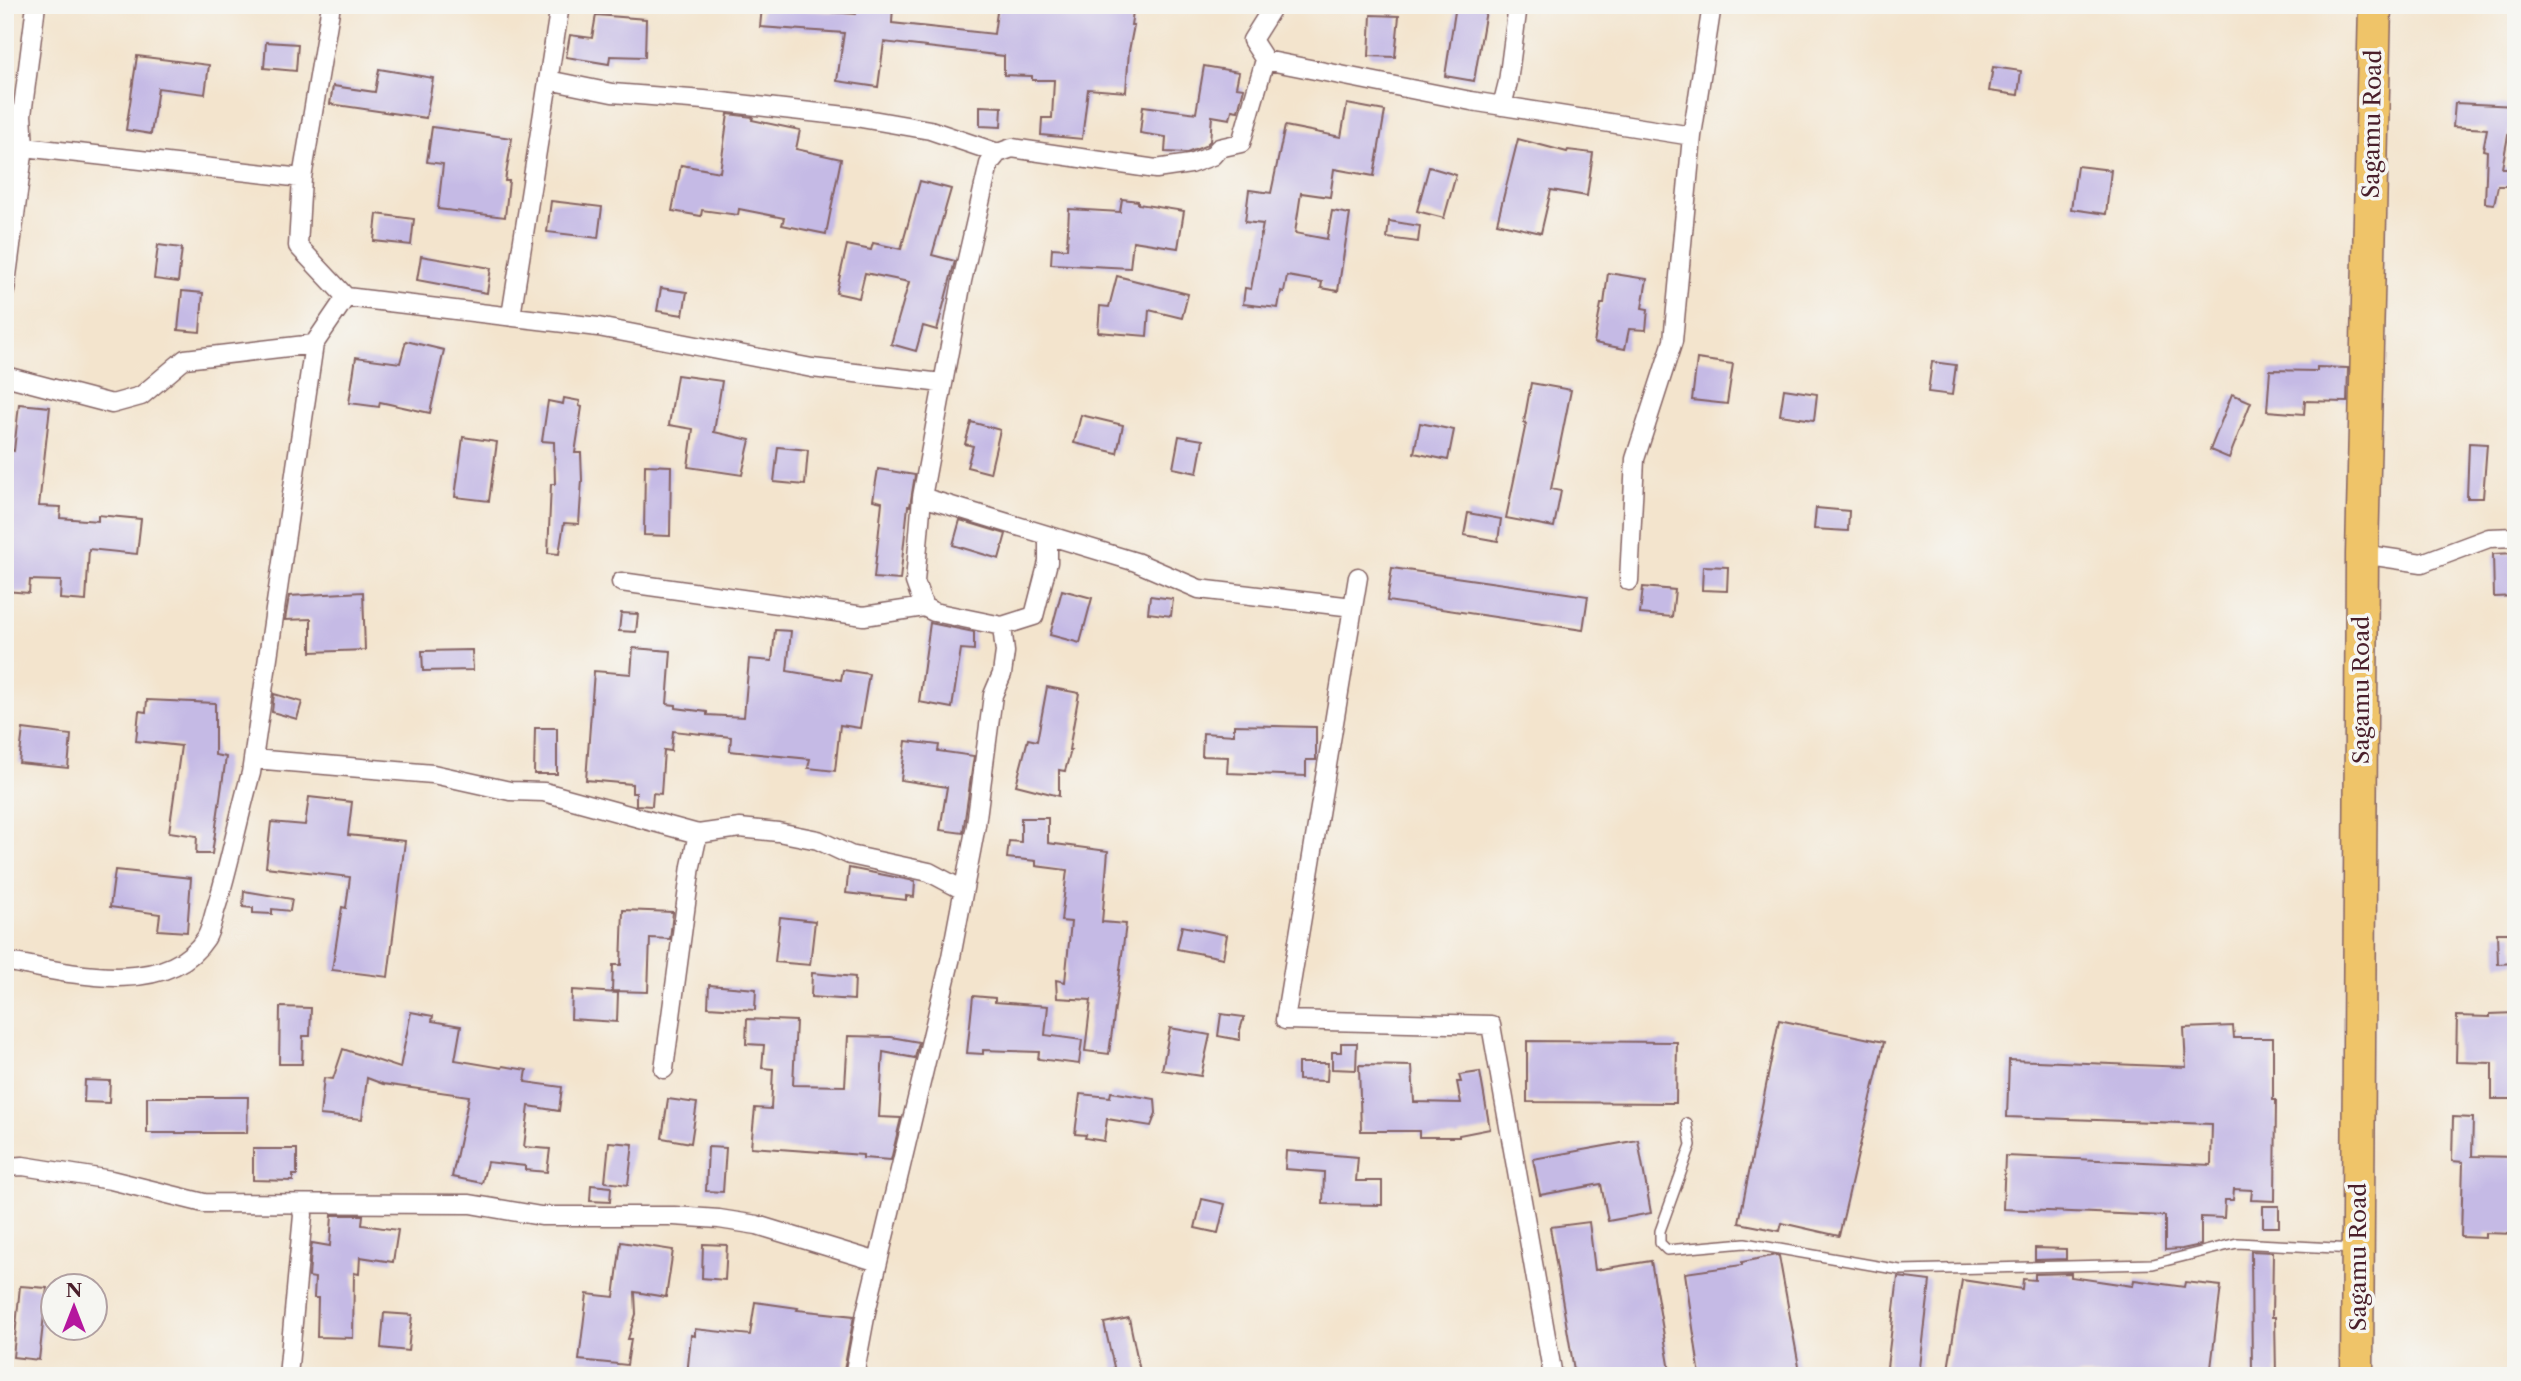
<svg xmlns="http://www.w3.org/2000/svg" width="2521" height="1381" font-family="'Libre Caslon Text',serif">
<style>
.building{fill:#c5bae5}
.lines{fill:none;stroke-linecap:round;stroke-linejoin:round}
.lane-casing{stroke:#856464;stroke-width:12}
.street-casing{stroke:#856464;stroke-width:21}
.highway-casing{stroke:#856464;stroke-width:35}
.lane{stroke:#fff;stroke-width:9}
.street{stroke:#fff;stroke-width:18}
.highway{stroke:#efc469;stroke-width:32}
.labels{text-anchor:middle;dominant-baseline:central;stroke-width:7;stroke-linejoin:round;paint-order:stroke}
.street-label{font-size:23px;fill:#4a1f2b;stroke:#f6f6f2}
</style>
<rect width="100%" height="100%" fill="#f6f6f2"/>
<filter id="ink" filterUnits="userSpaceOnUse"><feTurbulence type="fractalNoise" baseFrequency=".0143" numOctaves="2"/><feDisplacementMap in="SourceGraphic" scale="14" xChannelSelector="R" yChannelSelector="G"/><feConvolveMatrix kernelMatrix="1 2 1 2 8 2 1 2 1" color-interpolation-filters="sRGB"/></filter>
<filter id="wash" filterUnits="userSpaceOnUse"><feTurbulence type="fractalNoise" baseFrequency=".00686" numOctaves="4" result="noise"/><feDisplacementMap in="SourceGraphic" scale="28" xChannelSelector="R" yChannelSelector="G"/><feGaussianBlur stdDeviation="1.57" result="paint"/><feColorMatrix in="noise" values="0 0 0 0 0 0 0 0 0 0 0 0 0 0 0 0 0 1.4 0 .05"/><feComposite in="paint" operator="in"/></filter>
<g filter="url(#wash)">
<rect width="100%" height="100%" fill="#f3e4cd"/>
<g id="blocks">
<path class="building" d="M856,5H893L892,23L994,34L998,5H1134L1131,25H1134L1129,51L1126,92L1088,89L1082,139L1041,135L1042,118H1052L1054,80H1032V76L1004,75V56L884,42L878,87L837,81L844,33L760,27L762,7L856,14Z
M1456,5H1487L1474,81L1445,76Z
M596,15L646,19L645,57L610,56L609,64L566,57L570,35L592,38Z
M1371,15L1399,16L1395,57L1369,56Z
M266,42L298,44L296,71L264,68Z
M137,56L209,65L205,94L158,88L151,134L126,130Z
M1204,66L1239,72L1236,87L1244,88L1238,111L1232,110L1230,119L1212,116L1210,141L1205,146L1187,153L1165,152L1166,137L1140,133L1143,106L1196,113Z
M1993,67L2021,71L2018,95L1989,91Z
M379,69L433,78L426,118L330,104L333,86L375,92Z
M2455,103L2516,106V125H2510L2502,168H2516V186H2498L2494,204L2485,203L2487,151L2483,150L2487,129L2453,127Z
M1347,104L1385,111L1374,176L1334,169L1330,197L1301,193L1295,233L1327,239L1332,211L1350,214L1338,291L1321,288L1322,282L1287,276L1284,292L1281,291L1278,308L1243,304L1245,288L1251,289L1263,224L1245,222L1249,190L1271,193L1285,126L1341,137Z
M980,106L1002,107L1001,127L980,126Z
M728,114L753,117L752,120L800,130L796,149L841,159L826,234L782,225L784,218L739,209L738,215L702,210L701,216L672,211L681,165L720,172Z
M432,127L512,138L505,181H509L505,217L438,209L443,164L427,162Z
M1518,139L1567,152L1568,150L1593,153L1587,196L1551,190L1541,233L1497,223Z
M2077,166L2111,170L2106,214L2071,209Z
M1429,167L1456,175L1444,218L1417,211Z
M920,181L951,189L932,255L955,261L937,330L923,326L916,351L891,344L909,282L865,273L859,298L836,293L847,245L871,250L873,243L901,249Z
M1122,199L1138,201V204L1184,211L1178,248L1133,241L1130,268L1051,264L1052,248L1067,249L1069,209L1120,212Z
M551,201L602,207L598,238L547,232Z
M377,214L414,219L411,245L374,241Z
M1389,221L1420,226L1418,242L1387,238Z
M158,245L182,248L178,282L154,279Z
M421,256L491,268L487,293L417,280Z
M1608,273L1647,279L1642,308L1648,309L1646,330L1629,329L1625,349L1594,343L1601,304H1604Z
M1117,276L1188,294L1182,318L1149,310L1147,336L1098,332L1100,306L1109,307Z
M661,288L687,292L683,315L657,311Z
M182,291L203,293L200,332L178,330Z
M406,341L444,350L430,413L380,402L379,407L349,403L356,357L400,363Z
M1697,359L1733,364L1727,404L1692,400Z
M1932,362L1956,365L1952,395L1928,392Z
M2317,367L2348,368L2347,402L2305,401L2304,414L2267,411L2270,370L2317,371Z
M677,375L722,381L714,432L750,440L742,475L688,467L693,429L669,425Z
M1531,383L1571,390L1551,489L1561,491L1554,527L1506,518L1526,423L1524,422Z
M1784,389L1817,394L1814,420L1780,415Z
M2232,394L2251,402L2229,458L2210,450Z
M564,398L580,401L579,406L582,407L575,453H581L582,480L579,524L564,523L559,554L548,553L551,484H555L554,442L542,441L548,401L563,404Z
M19,404L50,407L39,506L61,507L60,518L98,521V515L141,519L137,554L89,549L86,601L60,599L61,581L30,580L29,593L5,591V497L10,450L14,451Z
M1081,415L1123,425L1117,453L1074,443Z
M971,422L1000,430L990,473L967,467L973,446L965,444Z
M1420,423L1454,430L1448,460L1414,453Z
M1179,436L1203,440L1197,473L1173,468Z
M463,437L497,442L489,501L455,497Z
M2469,443L2487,444L2483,498H2467Z
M778,447L808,450L805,485L774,482Z
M645,465L671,466L670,536L644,535Z
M878,469L915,475L910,506H908L900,580L874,578L882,502L873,500Z
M1816,508L1849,511L1848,531L1814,529Z
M1468,513L1501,519L1498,541L1464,535Z
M960,520L1006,534L999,559L953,545Z
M2516,553V596L2494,597L2493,554Z
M1703,566L1728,567L1727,591L1702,590Z
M1392,568L1588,596L1583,630L1387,601Z
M1643,587L1675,590L1672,617L1640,614Z
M1062,590L1092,598L1080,643L1050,635Z
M363,592L365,650L311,652V619L285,620L289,596Z
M1150,596L1173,599L1171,616L1148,613Z
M621,613L638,614L636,632L619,631Z
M930,623L974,632V650L961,649L952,708L919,702Z
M775,630L791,631L787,671L841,680L843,670L869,674L860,728L840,725L835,771L808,768L810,759L730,751L731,737L673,731L671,751L664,750L661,794L653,793L652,806L636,805V793H632V784L586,780L594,671L631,674L633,648L671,651L667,704L676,705V708L707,712V715L744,717L749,659L772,661Z
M472,650L473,670L423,671L422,651Z
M1047,687L1079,693L1069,750H1071L1065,771L1059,770V796L1016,785L1028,739L1037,741Z
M274,694L302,702L297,719L272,712Z
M147,700L215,703V755L226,757L212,854H196L197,836L169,832L181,746L136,741L139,711L146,712Z
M1234,725L1316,727V760H1306V776L1227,773L1228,757L1202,756L1203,733L1234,735Z
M535,728H557V774H534Z
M23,729L71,735L68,768L19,763Z
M906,741L939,745L938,751L974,756L963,833L940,830L947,787L901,780Z
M309,797L352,802L348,835L405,841L388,977L332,970L342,907L346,908L350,877L266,867L271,822L305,825Z
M1021,818H1048V843L1108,851L1102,922L1126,924L1109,1054L1085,1051L1091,1000L1057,998L1056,980L1065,982L1071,922L1061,921L1067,870L1036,866V861L1007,858L1009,841L1021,842Z
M849,868L915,881L914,897L906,896V900L846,893Z
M115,870L191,878L187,932L158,930L160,914L110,907Z
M244,891L292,899L290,911L272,909V914L253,913V908L243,907Z
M623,910L673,912L670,939L650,938L648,992L612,991L613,965H621Z
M780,917L815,921L810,965L775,962Z
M1182,926L1227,935L1223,958L1177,949Z
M2497,933H2513L2515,963L2498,964Z
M812,973L855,977L854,1000L811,997Z
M709,985L756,989L755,1010L708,1007Z
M572,990L618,993L617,1022L571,1019Z
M973,996L995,998V1002L1048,1006L1045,1035L1082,1040L1079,1064L1038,1059L1039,1052L983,1050V1054L967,1053Z
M280,1007L311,1008L310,1036H303L302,1064H279Z
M411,1012L433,1016L432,1021L461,1026L455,1060L502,1068L503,1066L527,1070L525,1082L562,1087L559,1111L529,1106L524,1147L550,1149L547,1172L525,1170V1166L487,1162L482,1183L452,1177L469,1096L383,1084L367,1078L362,1119L320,1115L324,1078L333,1079L343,1049L400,1068Z
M2516,1013V1099H2492V1063L2456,1062L2457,1016L2490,1017V1014Z
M1221,1014L1244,1017L1240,1030V1040L1218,1036Z
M747,1019L796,1021L793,1085L845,1086L848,1036L891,1037L919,1042L915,1058L883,1052L879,1117L901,1118L891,1160L863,1158V1155L751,1147L755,1108L771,1109L773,1069L762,1068L764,1045L746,1044Z
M1779,1020L1884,1042L1839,1236L1782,1223L1780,1231L1739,1223Z
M2233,1026L2234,1038H2273V1100H2276L2275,1201L2251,1200L2252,1190L2234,1189L2233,1200H2225L2224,1218L2201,1217V1245L2182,1249L2165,1250V1216L2003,1209L2005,1156L2211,1165L2212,1124L2007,1117L2009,1060L2186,1067L2184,1028Z
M1170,1028L1210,1035L1201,1076L1162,1070Z
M1527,1041L1677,1042L1676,1103L1527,1102Z
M1341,1043H1357L1356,1070L1332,1069V1052H1341Z
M1298,1063H1328L1327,1081L1298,1080Z
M1359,1065L1412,1066L1414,1102L1461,1103L1457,1082H1461L1459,1075L1480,1072L1490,1129L1459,1135V1137H1419V1131H1361Z
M85,1080L110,1081L109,1103L84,1102Z
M1111,1092L1155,1099L1156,1113L1151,1126L1107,1119L1104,1141L1085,1138L1086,1135L1075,1134L1080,1094L1110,1097Z
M147,1097H248L247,1133H147Z
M668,1099L697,1103L691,1143L662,1138Z
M2453,1117L2473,1118L2472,1156L2516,1157V1234L2485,1233V1238L2461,1237L2463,1162L2452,1161Z
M1638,1140L1651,1213L1608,1221L1601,1184L1540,1195L1533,1159Z
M609,1142L633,1144L628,1185L605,1182Z
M708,1147L726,1148L723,1192L706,1191Z
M253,1149H297V1175H293V1181L253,1180Z
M1286,1151L1358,1157L1356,1181H1382V1205L1323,1204L1324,1172L1285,1169Z
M591,1185L611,1187L610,1202L590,1201Z
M1202,1199L1225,1204L1218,1233L1195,1228Z
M2263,1206H2279V1227H2263Z
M332,1215H363L362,1225L398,1230L393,1262L360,1257L359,1274L354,1273L353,1338L317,1337L318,1298H314L315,1278L309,1277L311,1250L312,1243L330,1246Z
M1589,1222L1595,1270L1651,1261L1671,1376H1575L1550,1227Z
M621,1242L673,1250L666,1297L635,1292L636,1314L628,1339H631L627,1365L579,1360L587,1294L614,1297Z
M703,1244L727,1245L725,1280L702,1278Z
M2035,1248L2066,1249V1259L2035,1260Z
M2251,1251L2273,1252L2272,1317H2275L2276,1376H2252Z
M1776,1255L1779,1256L1800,1372L1775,1376H1700L1685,1273L1742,1265V1262Z
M2071,1273V1277L2133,1286L2134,1280L2184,1287L2185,1282L2221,1286L2210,1376H1947L1962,1280L2022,1289L2023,1279L2035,1280V1274Z
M1898,1277L1930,1281L1919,1376H1886Z
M20,1286L47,1288L39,1360L13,1357Z
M755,1302L798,1308L797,1310L854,1316L843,1376H687L691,1335L695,1336V1329L750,1335Z
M384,1313L412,1315L408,1351L381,1348Z
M1129,1318L1141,1376H1116L1104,1323Z"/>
</g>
</g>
<g filter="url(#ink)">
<use href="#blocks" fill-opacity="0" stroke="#856464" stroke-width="2"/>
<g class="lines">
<g class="lane-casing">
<path id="lane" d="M1687,1123L1691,1145L1660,1231V1243L1667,1250L1745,1243L1900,1270L2153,1264L2237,1243L2354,1249"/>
</g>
<g class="street-casing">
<path id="street" d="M331,5L302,178L298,246L346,297L598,327L812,368L942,383
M1265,60L1471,101L1692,136
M548,80L612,93L704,100L855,117L930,130L998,153
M1502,106L1508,82L1518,5
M24,147L302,178
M5,291L24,147L22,115L36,5
M511,316L560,5
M5,376L112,404L141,396L185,359L314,344
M922,497L1136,562L1199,589L1353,607
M2362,554L2422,563L2489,538L2516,537
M1358,577L1285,1020L1491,1025L1553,1376
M1629,581L1635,459L1673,341L1692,136L1712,5
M621,582L864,616L924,607L934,612L1002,626L1005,652L1002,674L993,695L976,825L951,957L866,1312L854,1376
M924,607L915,582L922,497L962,281L989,164L998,153L1012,148L1156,169L1190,164L1212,156L1219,148L1241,143L1265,60L1252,40L1274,5
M1002,626L1034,616L1048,562V537
M253,759L433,774L510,791L544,792L698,834L740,828L778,832L818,840L850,855L929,872L963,890
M5,961C64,972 166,1000 206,938C211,930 213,917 216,908C230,864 238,818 251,773L314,344L346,297
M664,1069L691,866L698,834
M5,1167L23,1166L111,1180L204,1203L470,1204L541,1216H674L719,1219L757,1225L878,1262
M288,1376L303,1215L300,1204"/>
</g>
<g class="highway-casing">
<path id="highway" d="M2357,1376L2362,554L2375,5"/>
</g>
<use href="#lane" class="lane"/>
<use href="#street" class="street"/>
<use href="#highway" class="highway"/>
</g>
</g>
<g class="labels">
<g class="street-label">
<text transform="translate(2372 124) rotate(-89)">Sagamu Road</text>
<text transform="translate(2361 690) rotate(-90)">Sagamu Road</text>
<text transform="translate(2358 1257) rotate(-90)">Sagamu Road</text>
</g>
</g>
<rect width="2521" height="1381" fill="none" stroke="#f6f6f2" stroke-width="28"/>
<g transform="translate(74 1307)"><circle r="33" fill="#f6f6f2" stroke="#b1a0a2" stroke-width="2"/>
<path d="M0-5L12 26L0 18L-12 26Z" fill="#b5179e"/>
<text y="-10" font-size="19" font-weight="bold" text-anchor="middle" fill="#4a1f2b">N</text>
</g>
</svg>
